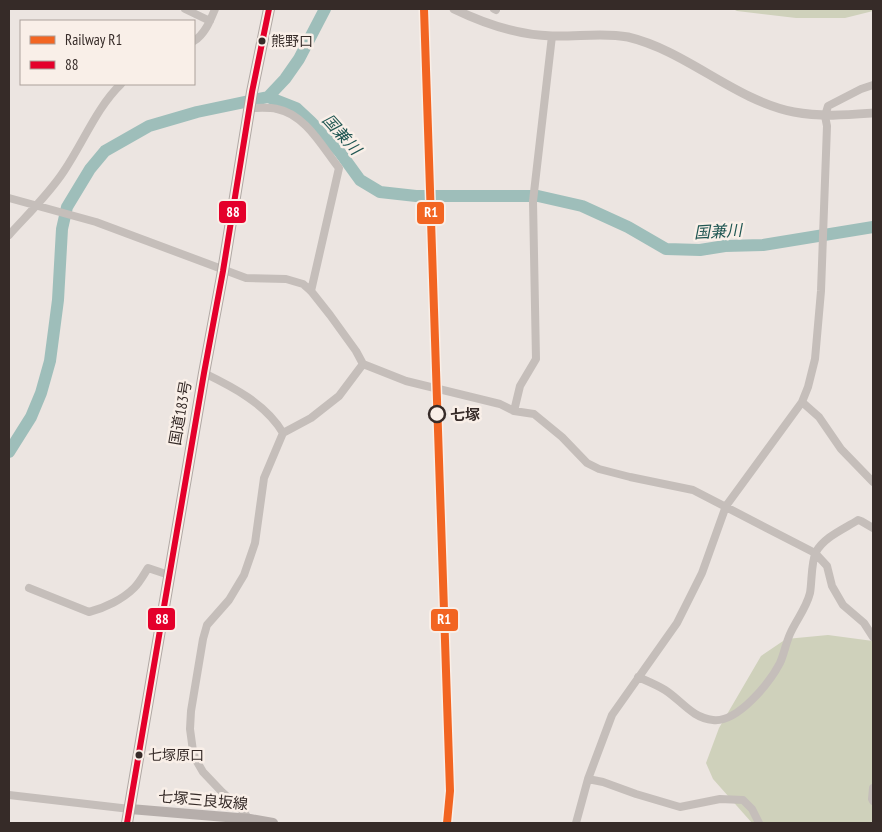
<svg xmlns="http://www.w3.org/2000/svg" width="882" height="832" font-family="'PT Sans Narrow','Noto Sans JP',sans-serif">
<style>
.green{fill:#cfd1bb}
.lines{fill:none;stroke-linecap:round;stroke-linejoin:round}
.river{stroke:#9ebeba;stroke-width:12}
.minor{stroke:#c5beba;stroke-width:8}
.tertiary{stroke:#c5beba;stroke-width:9}
.secondary{stroke:#b6aeab;stroke-width:10}
.trunk{stroke:#b0a8a4;stroke-width:12}
.bus-1-casing{stroke:#f9efe8;stroke-width:10}
.bus-1{stroke:#e4002b;stroke-width:6}
.rail-1-casing{stroke:#f9efe8;stroke-width:11}
.rail-1{stroke:#f26522;stroke-width:8}
.bus-dot{fill:#362b28;stroke:#f9efe8;stroke-width:2}
.stop-dot{fill:#f9efe8;stroke:#362b28;stroke-width:2.5}
.labels{text-anchor:middle;dominant-baseline:central;stroke-width:5;stroke-linejoin:round;paint-order:stroke}
.bus-label{font-size:14px;fill:#362b28;stroke:#f9efe8;text-anchor:start}
.street-label{font-size:15px;fill:#362b28;stroke:#f9efe8}
.stop-label{font-size:15px;font-weight:bold;fill:#362b28;stroke:#f9efe8;text-anchor:start}
.water-label{font-size:16px;font-style:italic;fill:#1f5652;stroke:#f9efe8}
.line-badge{stroke:#f9efe8;stroke-width:2}
.badge-label{font-size:14px;text-anchor:middle;font-weight:bold;fill:#fff}
</style>
<rect width="100%" height="100%" fill="#ece5e1"/>
<path class="green" d="M733,9H873V11L845,18H796L737,11Z
M828,635L873,641V823H752L713,779L706,763L719,728L761,656L786,639Z"/>
<g class="lines">
<path class="river" d="M268,97L285,79L299,59L325,9
M9,452L31,417L41,393L50,361L58,300L62,229L67,207L90,169L105,151L149,126L197,112L268,97L296,108L311,122L339,151L360,180L380,192L416,196H538L582,206L628,227L666,249L700,250L725,246L763,245L873,227"/>
<path class="minor" d="M185,9L210,21
M494,9L496,10
M194,41C205,34 210,21 215,9
M250,108C258,108 269,107 277,109C305,114 323,148 339,168L311,291
M9,198L96,222L246,278L286,279L303,284L311,291L330,315L356,351L363,364L406,381L500,404L514,411L534,414L562,437L587,463L599,469L630,477L693,490L815,553L827,566L832,586L843,605L864,623L873,637
M9,235C28,214 49,194 64,171C83,143 97,107 121,84
M204,373C233,387 266,404 283,433
M802,402L819,417L841,449L873,482
M514,411L520,386L536,359L533,201L552,36
M29,588L89,612C105,608 123,599 134,588C140,582 144,574 148,568L169,575
M638,677C647,681 657,685 665,690C682,701 692,718 713,720C738,723 770,682 780,663C784,654 786,643 790,634C796,620 806,609 810,593C812,582 811,562 816,552C824,537 844,529 858,520L861,521L873,528
M588,779L603,782L636,794L680,807L720,799L743,800L752,809L759,823
M873,788L872,799L873,801
M9,795L130,809
M251,822L243,811L222,792L203,772L196,760L193,751L190,729L191,711L203,639L207,625L229,600L244,575L255,543L264,478L283,433L311,418L339,396L363,364
M576,823L588,779L612,715L677,623L702,573L726,506L802,402L808,387L815,359L821,291L827,126L825,116L828,106L861,89L873,85"/>
<path class="tertiary" d="M454,9C485,24 518,35 552,36C577,37 603,32 628,37C687,51 734,100 794,112C821,117 846,115 873,113"/>
<path class="secondary" d="M130,809L250,819L273,823"/>
<path class="trunk" d="M127,823L204,373L223,271L252,92L269,9"/>
<g class="bus-1-casing">
<path id="bus-1" d="M127,823L204,373L223,271L252,92L269,9"/>
</g>
<use href="#bus-1" class="bus-1"/>
<g class="rail-1-casing">
<path id="rail-1" d="M424,9L450,791L447,823"/>
</g>
<use href="#rail-1" class="rail-1"/>
</g>
<g class="bus-dot">
<circle cx="262" cy="41" r="4.5"/>
<circle cx="139" cy="755" r="4.5"/>
</g>
<circle class="stop-dot" cx="437" cy="414" r="8"/>
<g class="labels">
<g class="bus-label">
<text x="271" y="41">熊野口</text>
<text x="148" y="755">七塚原口</text>
</g>
<g class="street-label">
<text transform="translate(180 413) rotate(-80)">国道183号</text>
<text transform="translate(203 800) rotate(5)">七塚三良坂線</text>
</g>
<g class="stop-label">
<text x="450" y="414">七塚</text>
</g>
<g class="water-label">
<text transform="translate(342 134) rotate(48)">国兼川</text>
<text transform="translate(718 231) rotate(-3)">国兼川</text>
</g>
</g>
<g class="line-badge">
<rect x="218" y="200" width="29" height="24" rx="5" fill="#e4002b"/>
<rect x="416" y="201" width="29" height="24" rx="5" fill="#f26522"/>
<rect x="147" y="607" width="29" height="24" rx="5" fill="#e4002b"/>
<rect x="430" y="608" width="29" height="24" rx="5" fill="#f26522"/>
</g>
<g class="badge-label">
<text x="233" y="217">88</text>
<text x="431" y="217">R1</text>
<text x="162" y="624">88</text>
<text x="444" y="624">R1</text>
</g>
<rect width="882" height="832" fill="none" stroke="#362b28" stroke-width="20"/>
<rect x="20" y="20" width="175" height="65" fill="#f9efe8" stroke="#aba19b"/>
<rect x="30" y="36" width="25" height="8" fill="#f26522" stroke="#aba19b"/>
<text x="65" y="45" font-size="15" fill="#362b28">Railway R1</text>
<rect x="30" y="61" width="25" height="8" fill="#e4002b" stroke="#aba19b"/>
<text x="65" y="70" font-size="15" fill="#362b28">88</text>
</svg>
